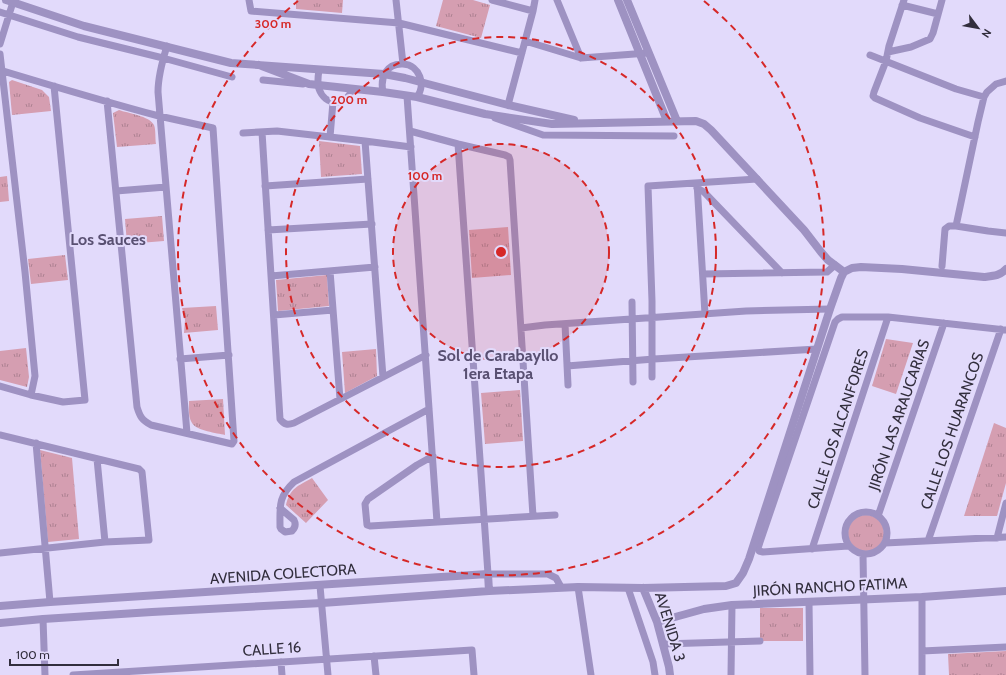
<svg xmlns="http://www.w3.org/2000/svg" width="1006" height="675" font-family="Cabin,sans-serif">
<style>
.park{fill:url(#park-tufts)}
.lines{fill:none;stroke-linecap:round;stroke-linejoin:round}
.minor{stroke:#9e92c2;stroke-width:7}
.tertiary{stroke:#9e92c2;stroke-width:8}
.ring{fill:none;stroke:#d62828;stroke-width:2;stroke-dasharray:7 5}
.labels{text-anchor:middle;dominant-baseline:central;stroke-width:4;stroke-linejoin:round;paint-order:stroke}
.street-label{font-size:15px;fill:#322e3d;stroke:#e2dafb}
.neighbourhood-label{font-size:16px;font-weight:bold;fill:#595072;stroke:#e2dafb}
.centre{fill:#d62828;stroke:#e2dafb;stroke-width:2}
.ring-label{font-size:12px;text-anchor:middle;font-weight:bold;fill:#d62828;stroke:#e2dafb;stroke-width:4;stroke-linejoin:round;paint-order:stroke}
</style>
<defs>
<pattern id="park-tufts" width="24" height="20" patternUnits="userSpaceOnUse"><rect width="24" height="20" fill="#d59eb1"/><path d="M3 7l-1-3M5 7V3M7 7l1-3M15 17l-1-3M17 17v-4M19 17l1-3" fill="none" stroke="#ad8191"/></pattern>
</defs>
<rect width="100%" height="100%" fill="#e2dafb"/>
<path class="park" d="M296,0H343L342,13L296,9Z
M443,0H473L490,5L481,38L436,26Z
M12,80L42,90L49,97L51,111L12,115L9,82Z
M119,110C127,113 150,116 154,125C156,130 155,138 156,144L117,147L113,113Z
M319,141L360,146L362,174L321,177Z
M7,176L9,201L0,202V177Z
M162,216L164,241L127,244L125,219Z
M508,227L511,275L472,278L469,230Z
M65,255L68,280L31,284L28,259Z
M327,275L329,306L278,311L276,280Z
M216,306L218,330L184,333L185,320L182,308Z
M886,339L913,343L896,394L872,386Z
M26,348L29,377L27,387L0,380V351Z
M376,349L377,376L345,393L342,352Z
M520,390L523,441L485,444L481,393Z
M223,399L225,435C217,433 197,431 192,423C188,417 189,408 189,401Z
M994,423L1006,428V483L997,516H964Z
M40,450L72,458L79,539L48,542Z
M312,478L328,500L306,523L286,505C290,488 298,486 312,478Z
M848 533a18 18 0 1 1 36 0a18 18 0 1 1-36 0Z
M760,608H803V641H760Z
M1006,651V675H949L948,654Z"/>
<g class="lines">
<path class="minor" d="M249,0L251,11L399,23L522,53
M396,0L403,64
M492,0L533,11
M557,0L581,58
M904,0L889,46L886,61L874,92L873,96L875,98L920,118L975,137
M902,5L938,14
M0,12L78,37L163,58L232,77
M525,41L581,58L648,53
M0,44L13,2
M167,46C162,62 158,76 158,92L187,433
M888,52L911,47L930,39L933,33L942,0
M0,54L25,272L35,376L31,395
M870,55L956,89L984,97
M0,70C53,86 106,102 159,116C177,120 195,124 213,128L234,441L232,444L151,425C142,420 140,417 137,407L107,101
M319,70C318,76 317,83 319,89C325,106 346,107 352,89
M263,80L303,84
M383,92C380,78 386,63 403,64C420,65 426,85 417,97
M407,96L437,522
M508,105L533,11L535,0
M495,118L543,135L674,136
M410,131L458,144L505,155L509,157L510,160L533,516
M262,132L280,419C284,425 288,425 294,423L426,355
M243,133L277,131L365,141L411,147
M330,137L333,102
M365,141L383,377
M458,144L488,574H548L556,578L561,587
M697,183L705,314
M265,186L368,179
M697,188L704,192L782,273
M116,191L166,187
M956,226L988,231L1006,233
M268,230L372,224
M942,266L945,229L949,226H956L978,122L984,97L987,92L996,84L1006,81
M330,271L340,399
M703,274L827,272L835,265
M271,276L375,267
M632,302L633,382
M274,315L333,310
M565,324L568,385
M521,328L545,325L746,311L830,309
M180,359L229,355
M567,366L654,359L817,349
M652,377V301L648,186L757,179
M0,386L31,395L63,402L85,400L54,86
M0,435L139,469L142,472L149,540L105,542L0,553
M36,443L50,602
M433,456L417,465L368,499L365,504L367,525L370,526L555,515
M97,459L105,542
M280,508L294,520C296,524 295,528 292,531L285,532L281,529L280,527C280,506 278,497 294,482L429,409
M845 533a21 21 0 1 1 42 0a21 21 0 1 1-42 0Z
M878,516L944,323
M997,538L1006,503
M928,541L1001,329
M885,543L1006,537
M848,546L763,552L759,551L758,548L835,322L838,319L842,317H888L1006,330
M812,549L888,317
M863,554L865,675
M320,586L328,675
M578,587L591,675
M628,588L653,662L655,675
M922,597V675
M809,602L810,675
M43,619L45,675
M663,644L760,641
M922,651L1006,647
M374,656L376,675
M281,662L282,675
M73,675L472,650L474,675
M731,675L732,605"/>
<path class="tertiary" d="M6,0L84,26L231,63L384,74L405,78L508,105L574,120
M618,0L667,121
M627,0L677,121
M259,65L309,84L383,92L417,97L485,114L552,124L696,121L704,124L711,130L804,230L821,252L828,260L844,272
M643,588L657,622L669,667L670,675
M0,606L50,602L488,574L489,591
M657,622L704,609L732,605L922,597L1006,591
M0,623L43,619L152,612L322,603L489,591L578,587L643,588L726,586L736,583L743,573L749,559L830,309L841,278L844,272L852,268L861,267L902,269L984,277C993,276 1000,276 1006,269"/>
</g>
<circle cx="501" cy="252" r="108" fill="#d62828" fill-opacity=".12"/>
<g class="ring">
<circle cx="501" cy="252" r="108"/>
<circle cx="501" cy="252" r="215"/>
<path d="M704 1A323 323 0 1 1 298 1"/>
</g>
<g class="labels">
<g class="street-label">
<text transform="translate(899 415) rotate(-71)">JIRÓN LAS ARAUCARIAS</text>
<text transform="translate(838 429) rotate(-72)">CALLE LOS ALCANFORES</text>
<text transform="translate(952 431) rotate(-71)">CALLE LOS HUARANCOS</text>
<text transform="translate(283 574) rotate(-4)">AVENIDA COLECTORA</text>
<text transform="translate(830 587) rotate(-3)">JIRÓN RANCHO FATIMA</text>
<text transform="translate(670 627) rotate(73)">AVENIDA 3</text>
<text transform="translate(272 649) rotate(-4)">CALLE 16</text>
</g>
<g class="neighbourhood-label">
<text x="108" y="239">Los Sauces</text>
<text x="498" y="355">Sol de Carabayllo<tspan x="498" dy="18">1era Etapa</tspan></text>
</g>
</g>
<circle cx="501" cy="252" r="6" class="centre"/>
<g class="ring-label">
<text x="273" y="28">300 m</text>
<text x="349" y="104">200 m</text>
<text x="425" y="180">100 m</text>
</g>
<g transform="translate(978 28) rotate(122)" stroke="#e2dafb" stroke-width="3" paint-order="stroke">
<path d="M0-3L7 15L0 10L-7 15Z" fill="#322e3d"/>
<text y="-6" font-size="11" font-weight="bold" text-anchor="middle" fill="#322e3d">N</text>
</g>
<path d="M10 659v6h108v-6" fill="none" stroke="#322e3d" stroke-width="2"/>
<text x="16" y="659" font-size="12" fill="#322e3d" stroke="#e2dafb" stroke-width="3" paint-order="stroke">100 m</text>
</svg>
